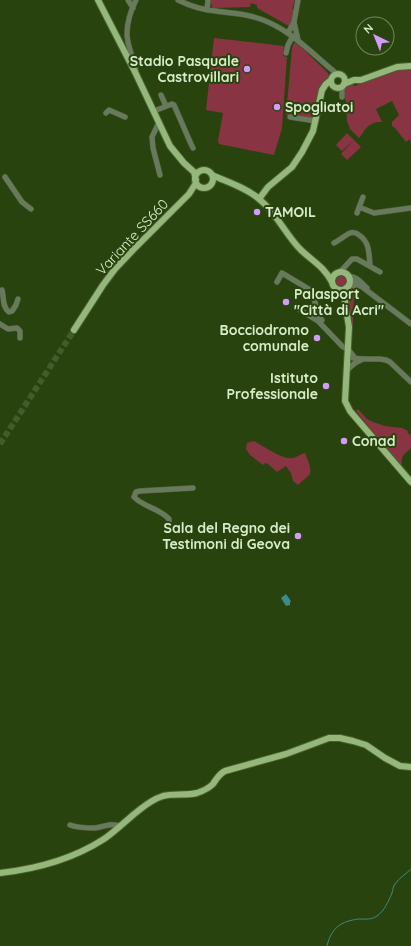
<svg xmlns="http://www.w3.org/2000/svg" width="411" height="946" font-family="Quicksand,sans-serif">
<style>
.green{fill:#893443}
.water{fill:#388c89}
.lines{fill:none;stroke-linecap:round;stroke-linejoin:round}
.stream{stroke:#388c89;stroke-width:1}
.major-tunnel{stroke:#435c2b;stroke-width:6;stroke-dasharray:6 3;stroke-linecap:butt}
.minor-casing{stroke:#486130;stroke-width:6}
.major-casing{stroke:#486130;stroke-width:8}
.minor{stroke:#69795d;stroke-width:5}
.major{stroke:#96b77c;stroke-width:6}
.poi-dot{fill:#d69bfa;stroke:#29430f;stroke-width:1.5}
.labels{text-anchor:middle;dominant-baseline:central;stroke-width:4;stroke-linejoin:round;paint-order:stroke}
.poi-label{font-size:14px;font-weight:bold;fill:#d8ecc9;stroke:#29430f;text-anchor:end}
.street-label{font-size:14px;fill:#d8ecc9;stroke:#29430f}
</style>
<rect width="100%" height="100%" fill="#29430f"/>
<path class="green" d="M209,0H295L292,9H294L293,20L289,26L257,8V5L251,3L250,7L213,8Z
M214,38L284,46L283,56L287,57L282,128L274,155L219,144L218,141L223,113L206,110Z
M294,43H296L300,46L328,73L329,78L315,118H309L286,115L292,48Z
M411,68V144L410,139L406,142L395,128L392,126V122L399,115L392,101L376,109L382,122C368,122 367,128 359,138L350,129L347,121L346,103L344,93V85C348,83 351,84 355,86C373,76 392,70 411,68Z
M347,133L354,140L342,151L336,145Z
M354,140L361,147L347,160L341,154Z
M336 281a5 5 0 1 1 10 0a5 5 0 1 1-10 0Z
M350,288C355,287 358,288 361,292L359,291L356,292L354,295L353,326C350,315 345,299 350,288Z
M358,409L367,419L373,422L385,426L402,428L408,431L407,432L411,436V448C402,456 401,456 402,468L356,411Z
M254,441C263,446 283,460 293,458C297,457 301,454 305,453C307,460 314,471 308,476C305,479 301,482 298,485L293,481L291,473L286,466L277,472L268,464L265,463L263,465L250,455L246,449L247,443L250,442Z"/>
<path class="water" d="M286,594L291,601L290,602V605L286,606L281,598Z"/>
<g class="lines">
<path class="stream" d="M327,946C331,928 341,921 359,919C366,919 371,920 377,916C385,910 388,902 392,893C393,890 393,886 395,884C399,878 406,874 411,869"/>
<path class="major-tunnel" d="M0,444L74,330"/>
<g class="minor-casing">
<path id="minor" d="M128,0L133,8
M178,0C190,6 203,10 216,11C228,13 239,13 250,16C286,24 310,52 337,74
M207,10L208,0
M294,22L298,0
M288,33L294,22L298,40
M286,53L288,45L293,36
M136,71C134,59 127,46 127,34C127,22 131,10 136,0
M342,86V97
M161,95L166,106
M154,111L172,104L174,105L191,144L193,148
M106,113L109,110L125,117
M290,117L316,121
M159,122L152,137L153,148L160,175
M5,177L22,202L31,209
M359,207L374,213L411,208
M357,213L363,197
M334,243C338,241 347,234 350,233C353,232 357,233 359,235C370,242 369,255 370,266
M339,273L352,259H357L380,272
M348,277C356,275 361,283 367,288
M349,279L357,283L411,324
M277,282L282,273L312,291L319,317L322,320L320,323
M348,285L359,286
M2,290C4,297 2,307 9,312L12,311L16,305L18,299
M300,310L318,321L343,347L348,349L355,358
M0,324L8,329L17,328L20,331V338
M353,358L363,359H380L386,360L390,362L411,382
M347,370L355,363L363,359
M169,526V519C159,508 145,508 134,497L136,492L140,491L193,488
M70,825C78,828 87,828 95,828C107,826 109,823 120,826"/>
</g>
<g class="major-casing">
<path id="major" d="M98,0L136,74L170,146L184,163L194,172L196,180
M331 81a7 7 0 1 1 14 0a7 7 0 1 1-14 0Z
M344,84L354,80H361L397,67L411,66
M195 179a9 9 0 1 1 18 0a9 9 0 1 1-18 0Z
M212,175C227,182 247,188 259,199C277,213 286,236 302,251C314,262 324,267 332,282
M259,199L268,187L292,167L302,152L313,131L322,90L326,84L331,80
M332 281a9 9 0 1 1 18 0a9 9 0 1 1-18 0Z
M346,288L345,303L349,327L345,401L350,411L411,482
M74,330L103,285L115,269L133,250L189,194L196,183
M0,873C36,869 73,859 104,839C121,827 135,811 152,801C155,799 160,797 163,796C174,793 186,796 197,793C203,791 209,788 213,784C217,778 219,774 225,771L286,754L329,738H340L353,741L366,745L385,758L400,766L411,767"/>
</g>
<use href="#minor" class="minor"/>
<use href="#major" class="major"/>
</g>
<g class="poi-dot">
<circle cx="247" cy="69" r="4"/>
<circle cx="277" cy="107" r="4"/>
<circle cx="257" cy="212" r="4"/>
<circle cx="286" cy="302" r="4"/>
<circle cx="317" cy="338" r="4"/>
<circle cx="326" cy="386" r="4"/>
<circle cx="344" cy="441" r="4"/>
<circle cx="298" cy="536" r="4"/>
</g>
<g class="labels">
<g class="poi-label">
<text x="239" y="61">Stadio Pasquale<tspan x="239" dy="16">Castrovillari</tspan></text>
<text x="285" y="107" text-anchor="start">Spogliatoi</text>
<text x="265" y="212" text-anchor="start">TAMOIL</text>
<text x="294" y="294" text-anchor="start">Palasport<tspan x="294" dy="16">"Città di Acri"</tspan></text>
<text x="309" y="330">Bocciodromo<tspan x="309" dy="16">comunale</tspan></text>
<text x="318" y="378">Istituto<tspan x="318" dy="16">Professionale</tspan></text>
<text x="352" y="441" text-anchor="start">Conad</text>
<text x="290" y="528">Sala del Regno dei<tspan x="290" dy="16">Testimoni di Geova</tspan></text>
</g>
<g class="street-label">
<text transform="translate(132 237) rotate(-47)">Variante SS660</text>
</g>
</g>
<g transform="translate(375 36) rotate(317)"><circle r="19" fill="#29430f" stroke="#6f8759"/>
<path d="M0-3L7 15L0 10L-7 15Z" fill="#d69bfa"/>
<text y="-6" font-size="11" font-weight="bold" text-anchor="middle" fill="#d8ecc9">N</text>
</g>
</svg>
